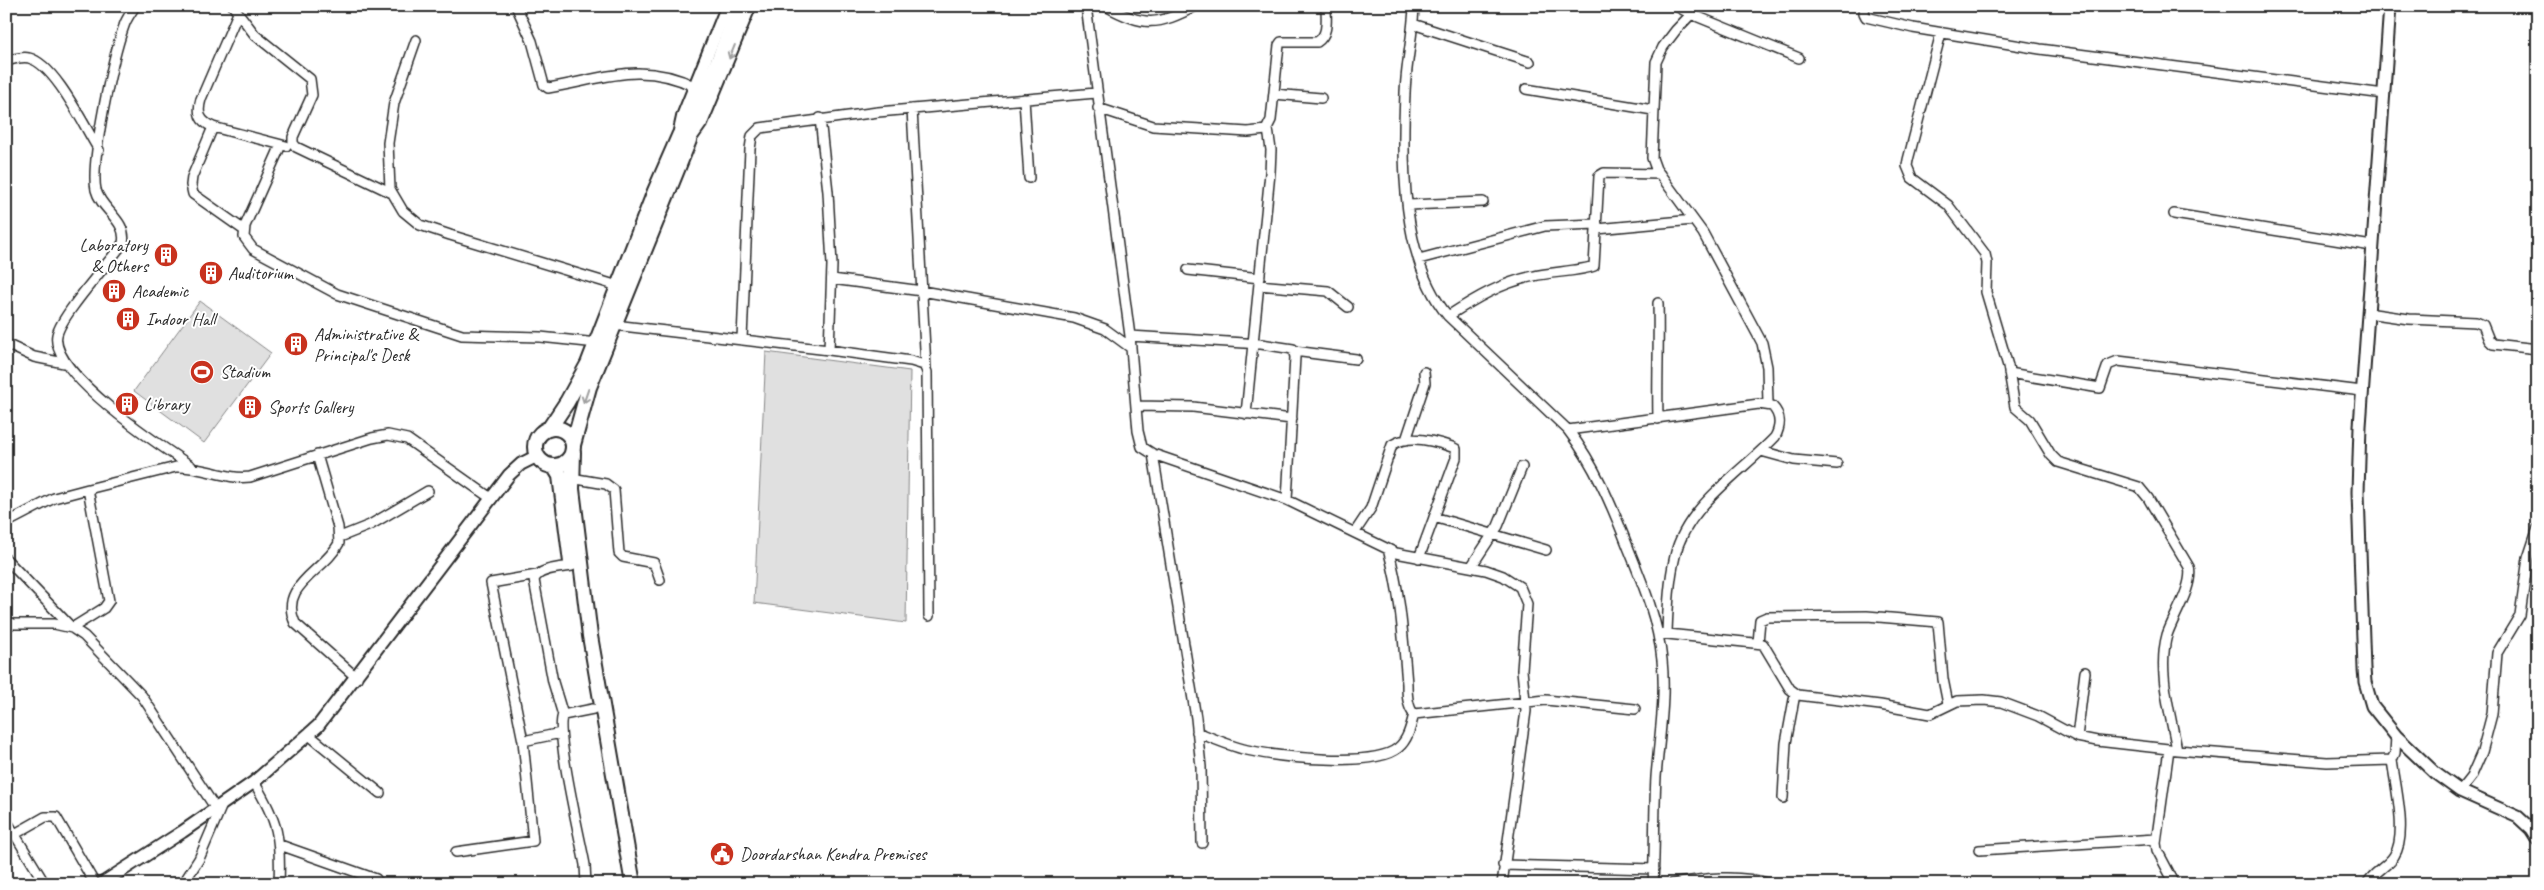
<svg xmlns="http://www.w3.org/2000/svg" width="2544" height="890" font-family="Caveat,sans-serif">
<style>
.pitch{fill:#e0e0e0;stroke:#868686}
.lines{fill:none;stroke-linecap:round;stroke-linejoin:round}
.minor-casing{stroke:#2b2b2b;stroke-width:12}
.tertiary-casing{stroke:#2b2b2b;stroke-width:15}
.primary-casing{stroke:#2b2b2b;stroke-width:18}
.minor{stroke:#fff;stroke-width:9}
.tertiary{stroke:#fff;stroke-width:11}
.primary{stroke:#fff;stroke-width:14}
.oneway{stroke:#a0a0a0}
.labels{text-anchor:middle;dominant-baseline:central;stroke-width:4;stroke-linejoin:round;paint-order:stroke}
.poi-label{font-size:18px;fill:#2b2b2b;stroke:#fff;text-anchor:start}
</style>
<rect width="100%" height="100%" fill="#fff"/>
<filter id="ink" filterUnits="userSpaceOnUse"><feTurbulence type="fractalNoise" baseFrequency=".02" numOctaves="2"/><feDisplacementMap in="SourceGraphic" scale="10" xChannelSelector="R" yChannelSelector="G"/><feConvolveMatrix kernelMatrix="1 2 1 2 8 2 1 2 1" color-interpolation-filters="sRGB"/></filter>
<g filter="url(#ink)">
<path class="pitch" d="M200,301L271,353L204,443L134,391Z
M766,352L910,371L906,623L754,603Z"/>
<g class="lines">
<g class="minor-casing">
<path id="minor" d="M135,6C131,13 126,19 124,26C113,56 90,162 96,190C101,210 128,221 123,243C109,263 61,315 57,335C49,373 162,447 191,466
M233,6L255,35L310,79L312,95L293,137V143L296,147L392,193
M516,6L532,41L544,85L548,88C603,79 641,60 696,87
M1086,6L1130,336L1138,431L1142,447L1153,454L1287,500L1396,553L1486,570L1503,576L1520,587L1527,604L1522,670L1526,711L1502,884
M1106,6C1143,27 1158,26 1196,6
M1414,6C1413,35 1406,64 1405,93C1402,162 1401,260 1448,316L1568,430C1595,465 1612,506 1628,547C1643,584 1658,620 1662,660C1666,698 1659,739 1656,777C1654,813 1655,848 1653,884
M1676,6L1691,14L1799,58
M1699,6L1676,30L1663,47L1656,62L1652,158L1656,169L1703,233L1762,343L1767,367L1768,404
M1865,6L1864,13L1866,17L1913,28L2040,49L2384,94
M238,13L201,99C197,113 199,121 213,127L286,146
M1413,24L1530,62
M1941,33L1908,160L1907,166L1912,178L1948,205L1985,254L1987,263L1986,292L2008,366L2015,407L2030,420L2051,455L2058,462L2139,487L2148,498L2189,567C2194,585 2173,617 2167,635C2157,671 2171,715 2177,750
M416,40L394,103L388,143L390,189L403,211L420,225L450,235L618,286
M6,61C14,59 22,56 29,58C55,64 85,128 99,150
M1526,89L1653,110
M1274,94L1321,98
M1024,99L1029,178
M1098,108L1153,126L1248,132L1266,130L1271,120L1279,45L1281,42H1317C1329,35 1326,19 1326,6
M912,109L926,368
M820,118L828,192L832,265L829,350
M213,127L192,177L191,185L193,194L244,230
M281,145L245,226L244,237L253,249L337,294L462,335L540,337L597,343
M1408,205L1483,202
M2174,214L2372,246
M1597,229L1693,220
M1419,259L1545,226L1597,224
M1188,270L1260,278
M832,279L922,291L1074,318L1105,329L1131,348
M1259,285L1328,291L1348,307
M1658,303C1659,342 1657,380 1658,419
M2367,313L2409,319L2476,322L2483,325L2489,340L2493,344L2538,349
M1448,316C1476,298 1501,283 1534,276C1550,272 1582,271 1594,266L1599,176L1604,173L1660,174
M614,325L829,350L911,361L924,365L927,372L929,616
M1130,336L1261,344L1293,349L1295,357L1287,500
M742,339L750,149L752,136L760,128L878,112L1096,93
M6,344L34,357L64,363
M1294,351L1356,359
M2009,373L2100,388L2108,365L2118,361L2362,391
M1136,406L1193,407L1292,419
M1246,414L1270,173L1271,150L1268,129
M1568,430L1759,404L1772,406C1781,415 1781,426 1775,437C1742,472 1686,506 1675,556C1669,581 1668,607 1667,632
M1406,440L1425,383L1424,372
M1761,451L1794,460L1837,464
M1153,454L1196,718L1201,767L1202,843
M317,455L338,527L339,543C325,571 278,585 295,623L357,678
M571,478L606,484L614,490L619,553L623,557L654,563L660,580
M1434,517L1546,550
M6,523L54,498L88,489
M1355,532L1371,508L1392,445C1408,434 1435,441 1452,447L1456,449V458L1419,558
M340,537L370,525L428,491
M1388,549C1401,595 1403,637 1407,684C1407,693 1407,707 1414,714L1546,700L1635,709
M6,559L72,628L104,608L109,601L88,489L176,467C204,466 225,480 250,477L372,438L388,435L407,439L492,499
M1471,567L1498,526L1522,467
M6,624H54L72,628L84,636L142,696L216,809
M1658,633L1763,644L1790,689L1798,695L1880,705L1930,714L1957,701L1984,700L2001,702L2038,716L2077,737L2097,741L2177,750L2327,762L2392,760L2395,753L2396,736
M1758,643L1760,620L1767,617L1867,616L1938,622L1943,679L1948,704
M563,715L553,682L534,580C538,568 561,568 572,566
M1197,732C1214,739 1230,746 1247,750C1278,757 1374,768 1398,748C1408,740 1411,726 1414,714
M309,735L380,793
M2077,737L2085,672
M523,741L491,583L537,575
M2169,749L2156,843L2157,850L2175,884
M254,782C278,822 281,837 279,884
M2460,791L2471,777L2482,752L2492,714L2497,653L2520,615L2528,558L2538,528
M1783,798L1786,743L1795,694
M6,820L45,884
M15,834L45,817H56L95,884
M280,845L376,879
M1979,850L2156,839
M456,852L533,841L523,741L561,733
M1503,865L1654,869
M183,884L199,859L222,805
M586,884L585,865C581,842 554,729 563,715L593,709
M1672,884C1706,878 1738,874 1771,884
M2367,884C2373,872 2387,867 2394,856C2408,835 2395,785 2392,760"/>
</g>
<g class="tertiary-casing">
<path id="tertiary" d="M2390,6L2360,426L2358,492L2364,669L2365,682L2372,706L2396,736L2435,773L2460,791L2518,817L2531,829L2538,840
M679,133L683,115L727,6
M690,139L702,122L750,6
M101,884L182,832L254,782L318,726L509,475L521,464L537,456"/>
</g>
<g class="primary-casing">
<path id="primary" d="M535 447a19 19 0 1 1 38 0a19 19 0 1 1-38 0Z
M549,429L567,402L588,364L655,191L679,136L692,117L719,59L739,6
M573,445L589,387L689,140L692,120
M573,452L572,489L590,636L633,884
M554,466L560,476L571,562"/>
</g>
<use href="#minor" class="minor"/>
<use href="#tertiary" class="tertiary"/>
<use href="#primary" class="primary"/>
</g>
<defs><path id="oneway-shaft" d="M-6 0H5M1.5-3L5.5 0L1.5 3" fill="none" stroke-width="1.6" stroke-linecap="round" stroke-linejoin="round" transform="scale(1.25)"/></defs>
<g class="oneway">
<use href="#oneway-shaft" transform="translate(732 52) rotate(112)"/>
<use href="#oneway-shaft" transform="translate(586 396) rotate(109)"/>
</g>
</g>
<defs>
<g id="building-disc" transform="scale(1.25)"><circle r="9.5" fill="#c8321e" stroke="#fff"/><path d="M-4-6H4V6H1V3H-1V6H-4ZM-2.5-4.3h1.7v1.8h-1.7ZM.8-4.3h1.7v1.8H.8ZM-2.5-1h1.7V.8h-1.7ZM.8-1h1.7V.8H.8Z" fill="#fff"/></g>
<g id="stadium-disc" transform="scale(1.25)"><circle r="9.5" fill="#c8321e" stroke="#fff"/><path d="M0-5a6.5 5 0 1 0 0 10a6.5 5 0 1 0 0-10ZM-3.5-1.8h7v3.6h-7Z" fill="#fff"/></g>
<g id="civic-disc" transform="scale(1.25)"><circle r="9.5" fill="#c8321e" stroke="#fff"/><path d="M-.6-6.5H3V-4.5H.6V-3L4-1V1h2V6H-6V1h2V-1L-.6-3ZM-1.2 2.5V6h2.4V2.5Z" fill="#fff"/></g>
</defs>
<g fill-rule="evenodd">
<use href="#building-disc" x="166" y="255"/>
<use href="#building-disc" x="211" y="273"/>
<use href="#building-disc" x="114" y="291"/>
<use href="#building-disc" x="128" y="319"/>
<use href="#building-disc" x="296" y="344"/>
<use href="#stadium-disc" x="202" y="372"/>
<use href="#building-disc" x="127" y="404"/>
<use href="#building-disc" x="250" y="407"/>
<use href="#civic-disc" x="722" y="854"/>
</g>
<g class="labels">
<g class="poi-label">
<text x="148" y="245" text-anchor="end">Laboratory<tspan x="148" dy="21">&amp; Others</tspan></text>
<text x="228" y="273">Auditorium</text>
<text x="132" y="291">Academic</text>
<text x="146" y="319">Indoor Hall</text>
<text x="314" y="334">Administrative &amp;<tspan x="314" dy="21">Principal's Desk</tspan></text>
<text x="220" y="372">Stadium</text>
<text x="144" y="404">Library</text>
<text x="268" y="407">Sports Gallery</text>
<text x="740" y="854">Doordarshan Kendra Premises</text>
</g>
</g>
<rect width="2544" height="890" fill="none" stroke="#fff" stroke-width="25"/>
<rect x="12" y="12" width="2519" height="865" fill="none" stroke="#2b2b2b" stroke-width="2" filter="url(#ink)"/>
</svg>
